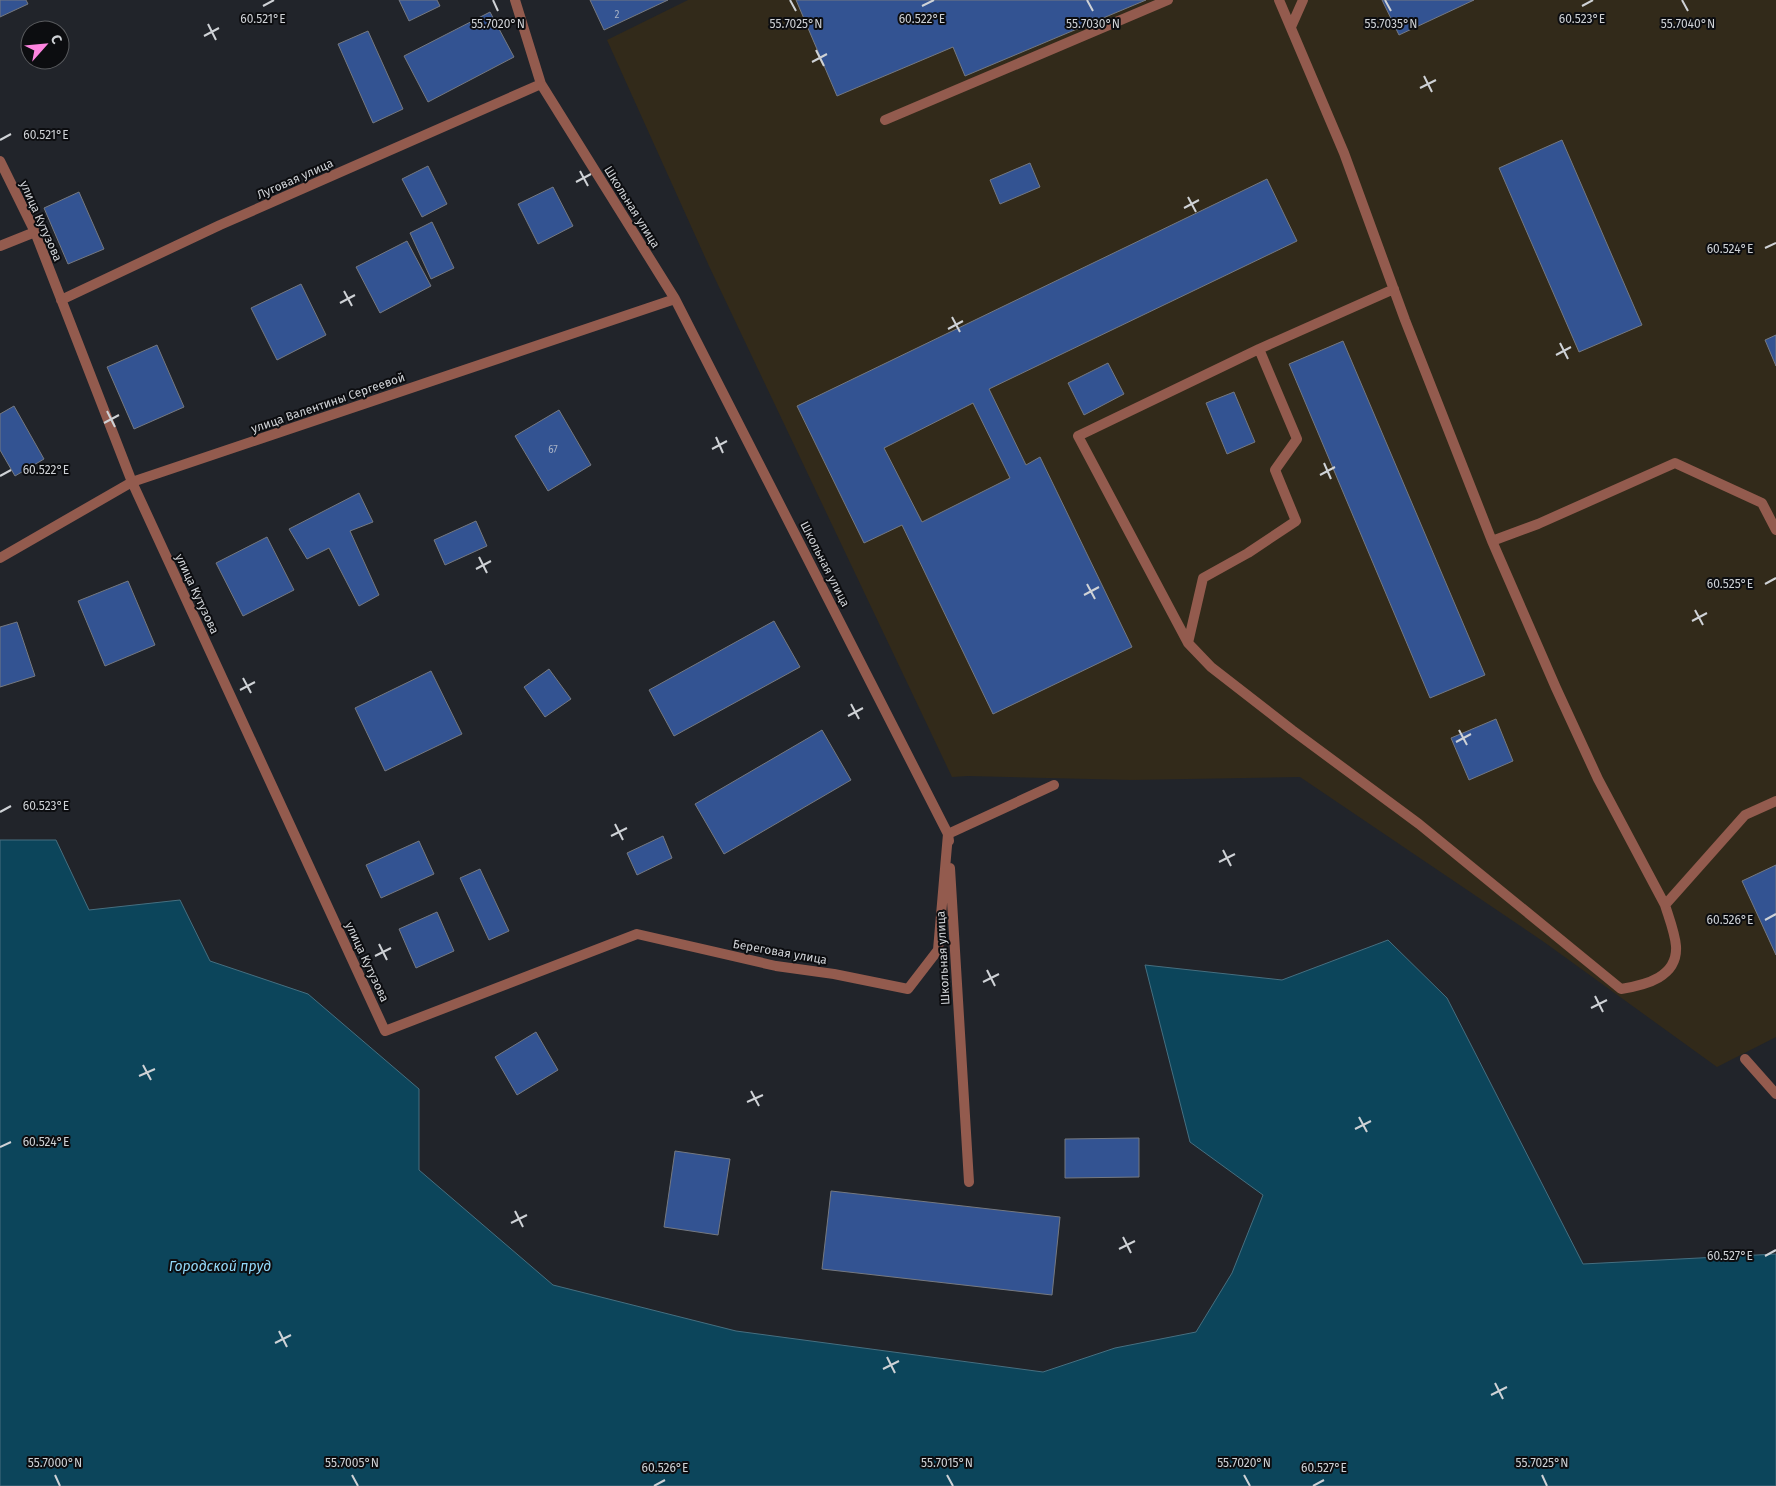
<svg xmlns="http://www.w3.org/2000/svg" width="1776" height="1486" font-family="'Fira Sans',sans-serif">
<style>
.medical{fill:#322a1a}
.water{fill:#0c455b;stroke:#466f80}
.building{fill:#335392;stroke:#757981;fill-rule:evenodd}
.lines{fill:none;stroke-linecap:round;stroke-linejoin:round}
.service{stroke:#935b4e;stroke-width:10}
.minor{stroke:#935b4e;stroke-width:10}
.ticks{fill:none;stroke:#cfd2d6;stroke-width:2}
.labels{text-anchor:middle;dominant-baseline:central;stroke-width:4;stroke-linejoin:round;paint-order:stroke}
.number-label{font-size:10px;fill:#a8b2c5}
.street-label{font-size:12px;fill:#cfd2d6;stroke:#0c0d10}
.water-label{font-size:14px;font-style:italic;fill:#93d9fa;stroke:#0c0d10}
.ticks-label{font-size:12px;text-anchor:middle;fill:#cfd2d6;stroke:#0c0d10;stroke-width:4;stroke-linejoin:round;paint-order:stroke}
</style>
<rect width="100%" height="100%" fill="#21242a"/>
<path class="medical" d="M688,0H1776V1037L1717,1067L1544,942L1300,777L1132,780L968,776L952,777L709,266L607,40Z"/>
<path class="water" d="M0,840H56L89,910L180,900L210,961L308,994L419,1089V1170L553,1285L736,1331L1043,1372L1115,1348L1196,1332L1232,1273L1263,1195L1190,1142L1145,965L1282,980L1388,940L1447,998L1583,1264L1776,1254V1486H0Z"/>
<path class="building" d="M0,0H26L28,4L0,17Z
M399,0H437L440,6L409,21Z
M590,0H668L604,30Z
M796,0H1146L965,76L953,47L837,96Z
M1382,0H1474L1399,35Z
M490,12L514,57L428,102L404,56Z
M368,31L403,109L373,123L338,44Z
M1562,140L1642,325L1579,352L1499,168Z
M1030,163L1040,187L1000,204L990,180Z
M428,166L447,204L422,217L402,179Z
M1267,179L1297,241L989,389L1026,465L1040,457L1132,647L993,714L902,525L864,543L797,406ZM973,403L1010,478L922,522L884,448Z
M553,187L573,226L538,244L518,204Z
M79,192L104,249L68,264L44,208Z
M432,222L454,268L431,279L410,233Z
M407,241L431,286L380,313L356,267Z
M301,284L326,335L277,360L251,308Z
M1776,335V366L1765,340Z
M1343,341L1485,675L1430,698L1289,364Z
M157,345L184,407L134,429L107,367Z
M1108,363L1124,394L1084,415L1068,383Z
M1234,392L1255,442L1227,454L1206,403Z
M14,406L44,459L15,476L0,450V414Z
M559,410L591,465L548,491L515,436Z
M359,493L373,522L350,531L379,595L359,606L329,548L307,559L289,529Z
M476,521L487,546L445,565L434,540Z
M267,537L294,590L243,616L216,563Z
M128,581L155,645L105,666L78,601Z
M774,621L800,667L674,736L649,690Z
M17,622L35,676L0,687V627Z
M549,669L571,699L545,717L524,687Z
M431,671L462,734L385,771L355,708Z
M1496,719L1513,761L1469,780L1451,738Z
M822,730L851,780L724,854L695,804Z
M663,836L672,858L637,875L627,853Z
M419,841L434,874L381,898L366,865Z
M1776,865V955L1742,881Z
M480,869L509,931L489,940L460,878Z
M437,912L454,951L416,968L399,929Z
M536,1032L558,1070L517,1095L495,1057Z
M1139,1138V1177L1065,1178V1139Z
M675,1151L730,1159L718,1235L664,1227Z
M831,1191L1060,1217L1052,1295L822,1269Z"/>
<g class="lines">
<path class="service" d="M1279,0L1344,153L1405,320L1492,541L1556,688L1598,779L1665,905
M1291,27L1303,0
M885,120L1168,0
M1259,349L1297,439L1275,470L1296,521L1248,553L1203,578L1188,643L1211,667L1292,730L1419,824L1621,989C1646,985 1678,977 1676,946C1675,933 1669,918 1665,905L1745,815L1776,801
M1492,541L1538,524L1675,463L1762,503L1776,530
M1188,643L1078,436L1259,349L1394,289
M1745,1059L1776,1094"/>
<path class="minor" d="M515,0L541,84L675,299L948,834L949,841
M0,161L35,232L132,482L385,1031L637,934L776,966L834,974L908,989L938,950L948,834L1054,785
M0,246L35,232
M61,300L220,225L541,84
M0,558L132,482L675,299
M950,868L969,1182"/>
</g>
<path class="ticks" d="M493,0L498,11M790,0L796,11M1087,0L1093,11M1385,0L1391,11M1682,0L1688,11M263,6L274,0M922,6L934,0M1582,6L1593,0M208,24L216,40M204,36L219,28M816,50L824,66M812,62L827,54M1424,76L1432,92M1420,88L1436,80M0,140L11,134M580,171L588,186M576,182L591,174M1188,197L1196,212M1184,208L1199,200M1765,248L1776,243M344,291L352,306M340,303L355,295M952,317L960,332M948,329L963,321M1560,343L1568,359M1556,355L1571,347M107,411L115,427M104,423L119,415M716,437L723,453M712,449L727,441M1324,463L1331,479M1320,475L1335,467M0,476L11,470M479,557L487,573M476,569L491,561M1087,584L1095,599M1765,584L1776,578M1084,595L1099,587M1695,610L1703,625M1692,621L1707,613M243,678L251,693M240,690L255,682M851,704L859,719M848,716L863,708M1459,730L1467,745M1456,742L1471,734M0,812L11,806M615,824L623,840M611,836L627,828M1223,850L1231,866M1219,862L1235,854M1765,920L1776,914M379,944L387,960M375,956L391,948M987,970L995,986M983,982L999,974M1595,996L1603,1012M1591,1008L1607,1000M143,1065L151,1080M139,1076L155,1069M751,1091L759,1106M747,1102L763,1095M1359,1117L1367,1132M1355,1129L1371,1121M0,1147L11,1142M515,1211L523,1227M511,1223L527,1215M1123,1237L1131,1253M1119,1249L1135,1241M1765,1256L1776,1250M279,1331L287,1347M275,1343L291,1335M887,1357L895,1373M883,1369L899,1361M1495,1383L1503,1399M1491,1395L1507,1387M55,1475L60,1486M352,1475L358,1486M947,1475L953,1486M1244,1475L1250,1486M1542,1475L1547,1486M654,1486L665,1480M1313,1486L1324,1480"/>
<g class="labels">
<g class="number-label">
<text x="617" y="15">2</text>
<text x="553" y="450">67</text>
</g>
<g class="street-label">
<text transform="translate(295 179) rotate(-24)">Луговая улица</text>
<text transform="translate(632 207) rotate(58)">Школьная улица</text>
<text transform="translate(41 221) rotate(66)">улица Кутузова</text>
<text transform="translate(328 403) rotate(-19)">улица Валентины Сергеевой</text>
<text transform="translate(825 564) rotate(63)">Школьная улица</text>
<text transform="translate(197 594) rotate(65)">улица Кутузова</text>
<text transform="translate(780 952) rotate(10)">Береговая улица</text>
<text transform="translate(943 958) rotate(-93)">Школьная улица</text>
<text transform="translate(367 962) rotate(65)">улица Кутузова</text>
</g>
<g class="water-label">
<text x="220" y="1266">Городской пруд</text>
</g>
</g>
<g class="ticks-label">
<text x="263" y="23">60.521°E</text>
<text x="922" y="23">60.522°E</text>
<text x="1582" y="23">60.523°E</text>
<text x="498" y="28">55.7020°N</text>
<text x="796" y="28">55.7025°N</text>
<text x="1093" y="28">55.7030°N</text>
<text x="1391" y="28">55.7035°N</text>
<text x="1688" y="28">55.7040°N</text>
<text x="46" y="139">60.521°E</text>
<text x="1730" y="253">60.524°E</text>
<text x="46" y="474">60.522°E</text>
<text x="1730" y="588">60.525°E</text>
<text x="46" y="810">60.523°E</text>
<text x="1730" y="924">60.526°E</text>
<text x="46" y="1146">60.524°E</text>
<text x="1730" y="1260">60.527°E</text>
<text x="55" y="1467">55.7000°N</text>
<text x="352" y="1467">55.7005°N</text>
<text x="947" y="1467">55.7015°N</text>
<text x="1244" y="1467">55.7020°N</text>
<text x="1542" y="1467">55.7025°N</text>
<text x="665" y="1472">60.526°E</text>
<text x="1324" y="1472">60.527°E</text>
</g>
<g transform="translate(45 45) rotate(63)"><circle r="24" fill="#0c0d10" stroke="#5a5c5f"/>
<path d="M0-4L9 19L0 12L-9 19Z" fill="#fe85e0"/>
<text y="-8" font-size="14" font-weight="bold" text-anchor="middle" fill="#cfd2d6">С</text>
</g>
</svg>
